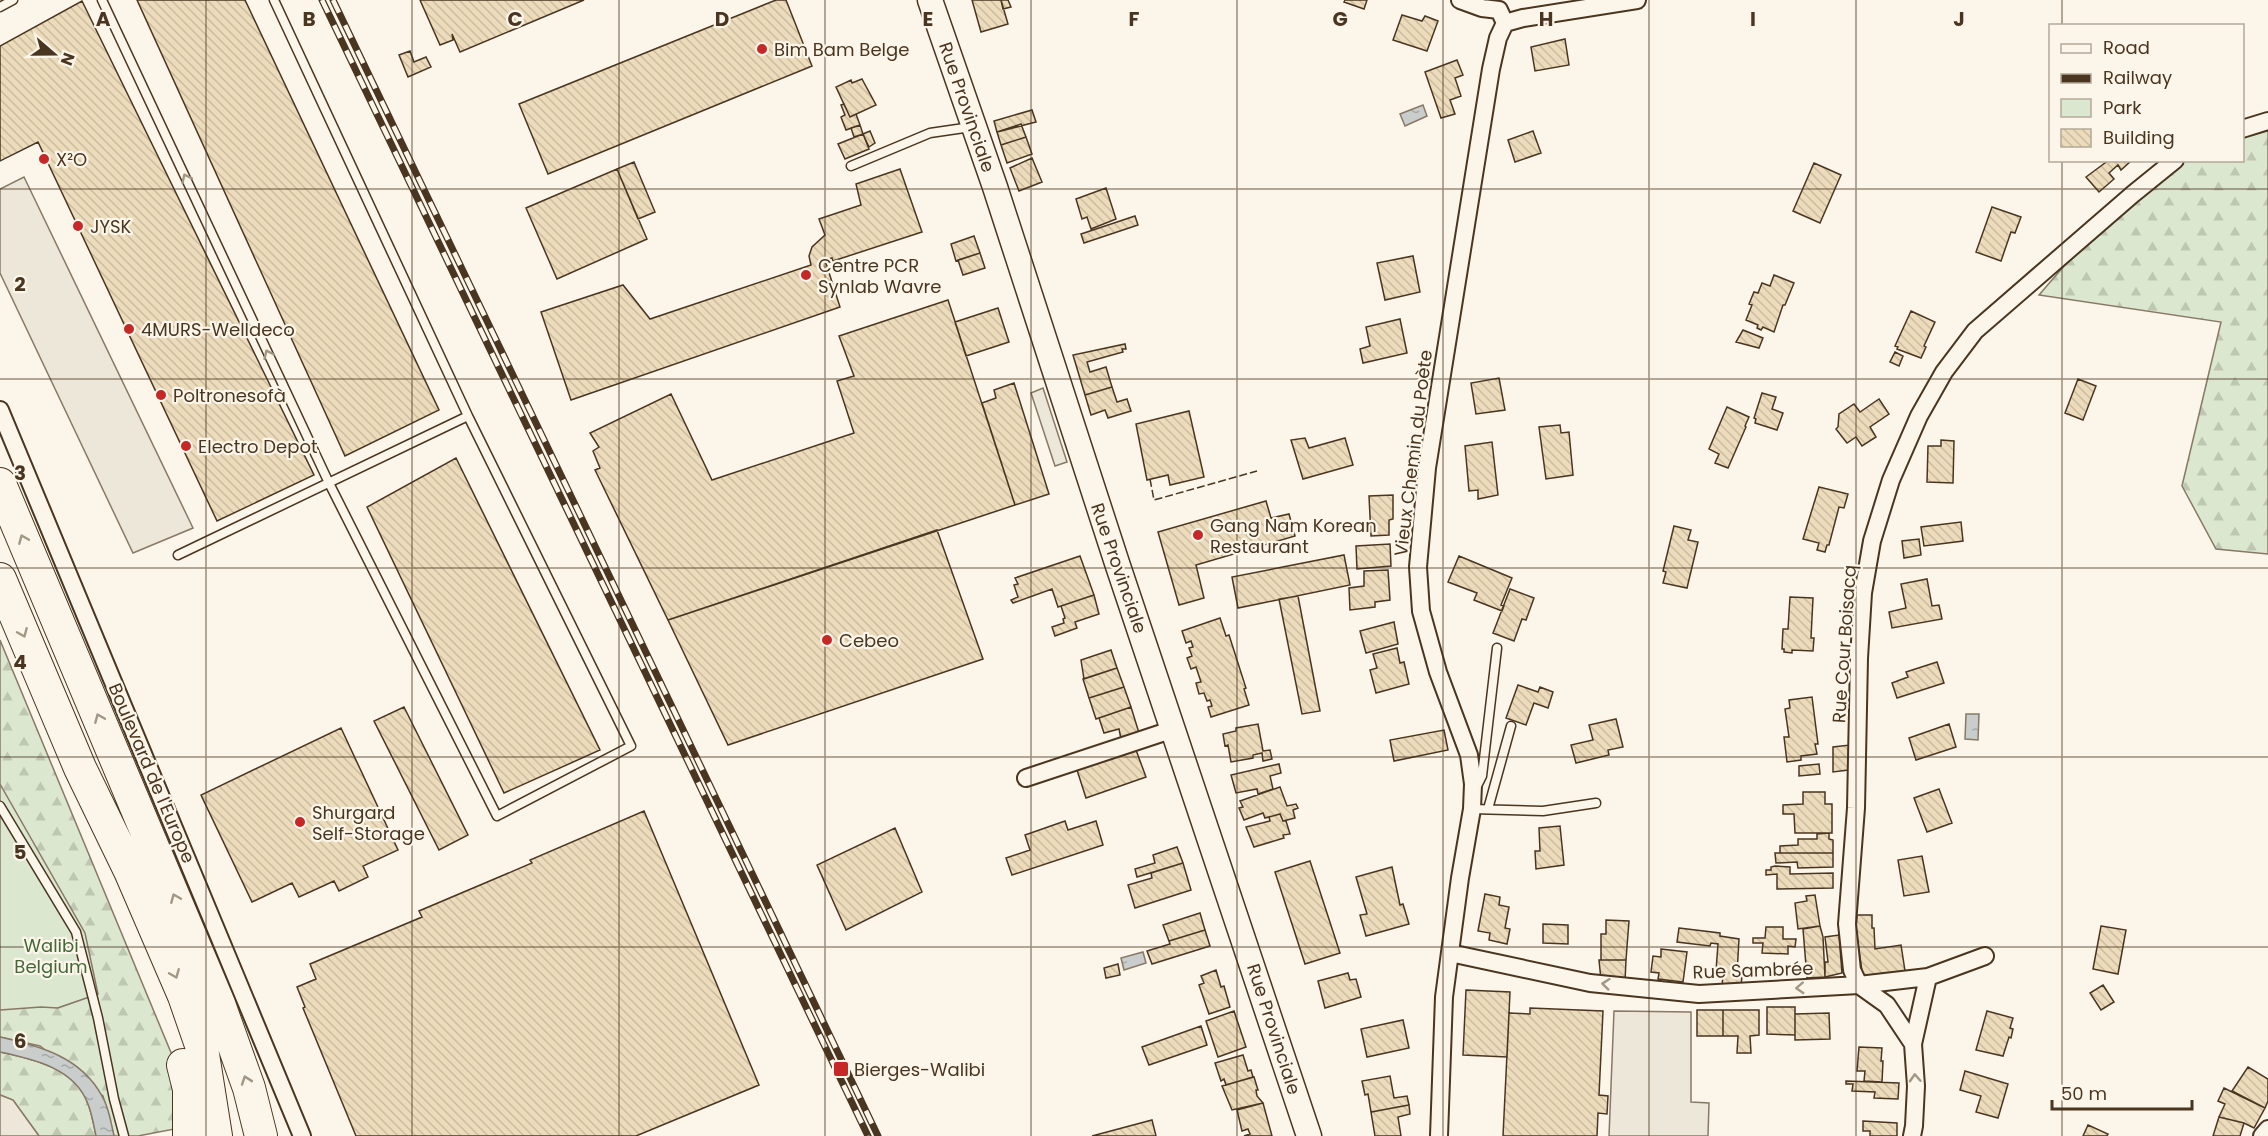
<svg xmlns="http://www.w3.org/2000/svg" width="2268" height="1136" font-family="Poppins,sans-serif">
<style>
.green{fill:#dce7d0;stroke:#887966;stroke-width:1.5}
.forest{fill:url(#forest-firs);stroke:#887966;stroke-width:1.5}
.parking{fill:#ede7d9;stroke:#887966;stroke-width:1.5}
.water{fill:url(#water-ripples);stroke:#887966;stroke-width:1.5}
.building{fill:url(#building-back-hatch);stroke:#4a3520;stroke-width:1.5}
.lines{fill:none;stroke-linecap:round;stroke-linejoin:round}
.lane-casing{stroke:#4a3520;stroke-width:11}
.street-casing{stroke:#4a3520;stroke-width:20}
.secondary-casing{stroke:#4a3520;stroke-width:27}
.highway-casing{stroke:#4a3520;stroke-width:34}
.lane{stroke:#fbf6e9;stroke-width:8}
.street{stroke:#fbf6e9;stroke-width:16}
.secondary{stroke:#fbf6e9;stroke-width:24}
.highway{stroke:#fbf6e9;stroke-width:32}
.rail-casing{stroke:#4a3520;stroke-width:7}
.rail{stroke:#fbf6e9;stroke-width:4.5;stroke-dasharray:14;stroke-linecap:butt}
.fence{stroke:#4a3520;stroke-width:1.5;stroke-dasharray:8 3;stroke-linecap:butt}
.oneway{stroke:#a29684}
.grid{fill:none;stroke:#4a3520;stroke-width:1.5;stroke-opacity:0.55}
.poi-dot{fill:#c62828;stroke:#fbf6e9;stroke-width:2}
.labels{text-anchor:middle;dominant-baseline:central;stroke-width:4.5;stroke-linejoin:round;paint-order:stroke}
.poi-label{font-size:18px;fill:#4a3520;stroke:#fbf6e9;text-anchor:start}
.street-label{font-size:18px;fill:#4a3520;stroke:#fbf6e9}
.park-label{font-size:18px;fill:#436837;stroke:#fbf6e9}
.grid-label{font-size:20px;text-anchor:middle;font-weight:bold;fill:#4a3520;stroke:#fbf6e9;stroke-width:4.5;stroke-linejoin:round;paint-order:stroke}
</style>
<defs>
<pattern id="forest-firs" width="22" height="20" patternUnits="userSpaceOnUse" patternTransform="scale(1.5)"><rect width="22" height="20" fill="#dce7d0"/><path d="M5 1l3.5 6h-7zM16 11l3.5 6h-7z" fill="#bec7b2"/></pattern>
<pattern id="water-ripples" width="26" height="14" patternUnits="userSpaceOnUse" patternTransform="scale(1.5)"><rect width="26" height="14" fill="#c9cecd"/><path d="M2 4q2-2 4 0t4 0M15 11q2-2 4 0t4 0" fill="none" stroke="#a5a8a6"/></pattern>
<pattern id="building-back-hatch" width="6" height="6" patternUnits="userSpaceOnUse" patternTransform="scale(1.5)"><rect width="6" height="6" fill="#ecdcbc"/><path d="M-1 5l2 2M0 0l6 6M5-1l2 2" fill="none" stroke="#ccbda1"/></pattern>
</defs>
<rect width="100%" height="100%" fill="#fbf6e9"/>
<path class="green" d="M0,713L119,980L99,994L58,1008L0,1036Z"/>
<path class="forest" d="M2268,121V554L2216,549L2182,486L2221,322L2039,295L2109,214L2179,160H2242L2243,132Z
M0,640L172,1055L185,1127L138,1136H114L103,1096L40,1046L0,1037V1010L41,1007L58,1008L98,994L85,933L0,784Z
M0,1052C33,1059 75,1068 88,1104C92,1114 94,1126 96,1136H39L13,1100L0,1095Z"/>
<path class="parking" d="M24,177L193,528L133,553L0,273V189Z
M1043,388L1067,462L1055,466L1031,393Z
M1614,1011L1691,1012V1102L1709,1103L1708,1136H1609Z
M0,1095L13,1100L39,1136H0Z"/>
<path class="water" d="M1423,105L1427,116L1405,126L1400,114Z
M1966,714H1979L1978,740L1965,739Z
M1143,952L1146,963L1124,970L1121,958Z
M0,1037C40,1046 81,1057 102,1096C109,1107 111,1123 114,1136H96C94,1126 92,1114 88,1104C75,1068 33,1059 0,1052Z"/>
<path class="building" d="M137,0H245L439,410L345,456Z
M420,0H584L460,52L452,34L453,40L440,45Z
M776,0H786L812,66L548,174L519,104Z
M972,0H1001L1008,24L981,32Z
M1001,0H1008L1011,7L1003,9Z
M1345,0H1367L1364,9L1344,2Z
M82,1L314,475L217,521L38,142L0,161V46Z
M1402,15L1422,21L1425,16L1438,21L1427,51L1393,40Z
M1565,39L1569,65L1535,71L1531,47Z
M410,51L414,62L426,57L431,67L408,77L399,55Z
M1457,60L1463,75L1455,78L1461,96L1450,100L1455,114L1441,118L1425,72Z
M862,79L876,105L850,117L836,87L851,80L852,83Z
M844,104L850,117L856,114L860,125L846,130L841,117L845,115L841,105Z
M1032,110L1036,122L997,132L994,121Z
M1021,124L1026,137L1001,145L997,132Z
M860,125L863,134L854,137L851,128Z
M870,131L875,143L869,147L863,134Z
M1533,131L1541,153L1515,162L1508,140Z
M863,134L869,149L845,159L838,144Z
M1026,137L1032,154L1007,163L1001,145Z
M1032,158L1042,182L1019,191L1010,168Z
M2109,160H2132L2121,170L2118,165L2109,173L2114,179L2099,192L2086,177Z
M634,162L655,212L638,219L617,169Z
M1814,163L1841,175L1820,223L1793,211Z
M617,169L647,239L557,279L526,208Z
M900,169L922,232L833,261L832,258L825,260L840,307L571,400L541,312L623,285L650,319L811,265L809,256L812,247L825,235L819,219L861,205L856,184Z
M1106,188L1116,219L1091,229L1087,217L1082,219L1076,199Z
M1992,207L2021,217L2015,233L2011,232L2001,261L1976,252Z
M1135,216L1138,225L1084,243L1081,234Z
M974,236L980,253L956,261L951,244Z
M980,253L985,268L963,275L958,260Z
M1413,256L1420,292L1385,300L1377,263Z
M1774,275L1794,283L1785,305H1783L1774,332L1763,327L1761,330L1757,328L1758,325L1746,320L1752,305L1749,304L1754,292L1758,293L1762,283L1770,286Z
M948,300L1015,505L668,620L595,470L600,468L593,451L599,447L590,433L671,394L712,480L854,433L837,381L854,376L839,336Z
M998,308L1009,342L966,356L955,322Z
M1911,311L1935,322L1924,346L1926,347L1921,358L1897,349L1898,347L1895,346Z
M1400,319L1407,353L1363,363L1360,349L1370,346L1366,327Z
M1743,330L1763,338L1759,348L1736,342Z
M1125,344L1126,349H1122L1123,352L1087,362L1090,372L1106,367L1112,387L1085,395L1073,355Z
M1895,352L1903,356L1899,366L1890,362Z
M1499,378L1505,410L1476,414L1471,383Z
M2078,379L2096,386L2083,420L2065,413Z
M1014,383L1049,494L1015,505L982,403L996,398L994,390Z
M1112,387L1117,402L1127,399L1131,411L1108,418L1105,410L1091,415L1085,395Z
M1762,393L1776,397L1772,409L1783,413L1777,430L1755,423L1756,419L1754,418Z
M1879,399L1889,414L1870,427L1876,437L1862,446L1856,437L1847,443L1836,429L1838,427L1839,414L1854,404L1860,412Z
M1727,407L1749,417L1745,426L1746,427L1728,468L1715,463L1719,454L1709,449Z
M1189,411L1204,477L1170,485L1168,475L1147,480L1136,424Z
M1560,425L1561,433L1569,432L1573,475L1546,479L1539,427Z
M1305,438L1309,448L1345,438L1353,465L1303,479L1291,440Z
M1941,440L1954,441L1953,483L1927,482L1928,446H1941Z
M1492,442L1498,495L1478,499V490L1469,491L1465,446Z
M456,458L600,750L504,793L367,507Z
M1819,487L1848,494L1844,508L1839,507L1829,545H1827L1825,552L1817,550L1819,543L1803,539Z
M1393,495V519L1389,520V535L1371,536L1369,496Z
M1266,501L1271,518L1289,514L1295,536L1196,565L1204,598L1179,605L1158,532Z
M1961,522L1963,541L1924,546L1921,527Z
M1674,526L1691,530L1688,540L1698,542L1687,588L1663,583L1666,572L1663,571Z
M937,530L983,659L728,745L668,620Z
M1919,539L1921,555L1904,558L1902,541Z
M1390,544L1391,566L1357,569L1356,546Z
M1344,555L1350,585L1238,608L1232,577Z
M1080,556L1094,595L1058,607L1052,589L1013,603L1011,600L1018,597L1014,585L1018,584L1015,578Z
M1459,556L1512,578L1501,605L1504,606L1502,611L1474,600L1477,593L1448,582Z
M1388,570L1390,600L1375,602V607L1350,610L1349,588L1364,586V571Z
M1927,579L1932,606L1939,605L1942,619L1892,628L1889,612L1906,608L1901,584Z
M1510,589L1534,598L1526,620L1522,619L1514,641L1493,633Z
M1094,595L1099,614L1075,622L1077,628L1055,636L1052,627L1064,623L1063,619L1065,618L1061,606Z
M1298,596L1320,711L1302,714L1279,599Z
M1790,597L1813,598L1811,638H1814L1813,651L1792,650V653L1784,652V649H1782L1783,629H1788Z
M1220,618L1226,636L1229,635L1246,688L1244,689L1249,705L1211,717L1208,707L1212,706L1210,700L1207,701L1204,693L1199,694L1196,683L1201,682L1196,667L1191,669L1187,658L1192,656L1189,648L1193,647L1191,641L1186,643L1182,631Z
M1394,622L1398,644L1366,653L1360,631Z
M1397,648L1400,663L1404,662L1409,684L1376,693L1370,670L1377,668L1373,654Z
M1111,650L1117,668L1084,679L1081,660Z
M1937,662L1944,683L1897,698L1892,683L1908,677L1906,672Z
M1117,668L1124,687L1089,698L1083,679Z
M1518,685L1538,692L1540,687L1553,692L1548,708L1534,703L1526,725L1506,718Z
M1124,687L1131,707L1096,719L1089,698Z
M1812,697L1818,744H1815L1817,754L1801,756V760L1787,762L1784,737H1789L1785,709L1790,708L1789,700Z
M404,707L468,835L439,850L374,721Z
M1131,707L1139,733L1121,739L1119,729L1104,733L1099,718Z
M1616,719L1623,747L1608,750L1609,755L1576,763L1571,745L1593,740L1589,725Z
M1258,724L1263,751L1270,750L1272,759L1263,761L1262,753L1253,755V758L1231,762L1228,745L1225,746L1223,734L1236,731V728Z
M1949,724L1956,747L1916,760L1909,738Z
M341,728L398,850L363,866L368,877L339,891L334,881L299,897L292,883L252,902L201,795Z
M1444,730L1448,750L1394,761L1390,740Z
M1850,745L1848,770L1833,772V747Z
M1136,750L1146,777L1086,798L1077,770Z
M1279,764L1281,773L1270,776L1273,789L1258,794L1257,789L1236,793L1231,775Z
M1819,764L1820,774L1799,776V766Z
M1280,787L1287,806L1296,804L1298,808L1293,810L1295,818L1283,821L1280,814L1265,818L1263,813L1244,820L1239,808L1243,807L1240,801Z
M1939,789L1952,823L1927,832L1914,798Z
M1803,792H1825V804H1832V833H1795L1794,814H1783V805L1803,804Z
M644,811L759,1085L636,1136H356L303,1008L305,1007L297,987L316,979L310,964L422,917L419,911L532,863L530,860Z
M1280,814L1283,821H1286L1290,834L1283,835L1284,838L1254,847L1246,827L1270,821L1269,817Z
M1065,821L1068,830L1096,821L1103,845L1012,875L1006,858L1030,850L1025,835Z
M1560,826L1564,865L1536,869L1535,851H1540L1539,828Z
M895,828L922,892L846,930L817,865Z
M1829,833V839L1833,840V853H1780V846L1798,845V839H1817V834Z
M1177,847L1183,863L1137,877L1135,869L1155,863L1153,855Z
M1775,853H1833V867L1798,868L1797,862L1776,863Z
M1922,856L1929,892L1904,896L1898,860Z
M1310,861L1340,953L1305,964L1275,872Z
M1183,863L1191,890L1135,908L1128,885L1152,878L1151,873Z
M1775,866L1790,867V874L1833,873V888L1777,889V874L1766,875V870H1771V867Z
M1392,867L1400,905L1403,904L1409,924L1366,936L1360,915L1367,914L1356,877Z
M1485,894L1500,897L1499,905L1509,907L1505,928L1510,929L1507,944L1489,940L1490,933L1478,931Z
M1815,895L1820,926L1798,929L1795,903L1807,901L1806,896Z
M1200,913L1205,930L1169,941L1163,925Z
M1857,915H1872V928H1874L1875,949L1901,945L1905,971L1863,978L1856,929Z
M1606,920L1629,921L1626,960H1601V934H1606Z
M1543,924L1568,925V944L1543,943Z
M1820,926L1823,937L1825,977L1807,978L1803,929Z
M2101,926L2126,930L2118,974L2093,969Z
M1766,927H1783V939H1796L1795,947L1788,946V954L1762,953L1763,943H1753V938H1765Z
M1679,928L1720,933V936L1739,939L1737,974H1742L1741,988H1722L1723,972L1716,971L1718,944L1711,943L1710,946L1677,942Z
M1205,930L1210,946L1152,964L1147,951L1170,944L1169,941Z
M1839,935L1842,973L1825,977V962H1828L1825,937Z
M1661,949L1687,952L1683,982L1658,979L1659,973L1651,972L1653,956L1661,957Z
M1599,960H1626L1625,981L1601,980Z
M1118,964L1120,975L1106,978L1104,968Z
M1216,970L1221,987L1224,986L1230,1007L1209,1014L1199,985L1204,983L1201,976Z
M1348,973L1350,980L1356,979L1361,997L1325,1008L1318,981Z
M2103,985L2114,1002L2101,1010L2090,993Z
M1466,990L1510,992L1507,1057L1463,1055Z
M1767,1007H1795V1035L1767,1034Z
M1530,1008L1603,1011L1599,1095L1608,1096L1607,1114L1598,1113L1597,1136H1503L1509,1013L1530,1014Z
M1697,1010H1723V1036H1697Z
M1723,1010H1759V1035L1750,1036L1751,1053H1737L1738,1036H1723Z
M1234,1011L1246,1047L1218,1057L1206,1021Z
M1987,1011L2013,1018L2010,1028L2013,1029L2011,1038L2009,1037L2003,1056L1976,1050Z
M1829,1013L1830,1039L1795,1040V1014Z
M1403,1020L1409,1048L1367,1057L1361,1029Z
M1201,1026L1207,1045L1149,1065L1142,1047Z
M1859,1047L1882,1048L1881,1061H1883L1882,1082L1864,1081L1865,1071H1857Z
M1243,1055L1248,1071L1251,1070L1253,1077L1226,1085L1224,1079L1221,1081L1215,1063Z
M2248,1067L2268,1079V1101L2265,1108L2232,1091Z
M1965,1071L2008,1084L1998,1118L1976,1112L1981,1096L1960,1090Z
M1390,1076L1394,1098L1407,1096L1409,1105L1371,1112L1368,1094L1365,1095L1362,1081Z
M1254,1077L1258,1090H1256L1257,1096L1263,1103L1232,1110L1222,1086Z
M1846,1081L1899,1083L1898,1099L1874,1098L1875,1092L1852,1091L1853,1084H1846Z
M2224,1088L2265,1108L2254,1128L2244,1123L2219,1117L2225,1104L2218,1101Z
M1263,1103L1272,1136H1244L1250,1134L1248,1129L1242,1131L1237,1110Z
M1409,1105L1410,1114L1398,1117L1401,1136H1375L1371,1112Z
M2219,1117L2244,1123L2240,1136H2213Z
M1152,1120L1156,1136H1092Z
M1863,1121L1897,1123V1136H1870V1131H1863Z
M2088,1125L2108,1134L2107,1136H2083Z"/>
<g class="lines">
<g class="lane-casing">
<path id="lane" d="M102,0L329,483L497,816L631,746L468,416
M0,7L13,0
M851,166L930,133L971,127
M178,555L468,416L274,0
M1477,786L1482,776L1497,648
M0,806L76,932L98,1018L114,1099L124,1136
M1472,809L1543,811L1596,803
M1488,809L1511,726"/>
</g>
<g class="street-casing">
<path id="street" d="M1460,0L1482,8L1499,10L1505,23
M1505,23L1523,18L1637,0
M2242,129L2268,121
M0,410L302,1136
M1026,778L1174,729
M1450,953L1590,983L1699,994L1859,985L1928,977L1985,956
M1913,1044L1928,977
M1439,1136L1444,997L1460,878L1472,809L1473,784L1469,755L1438,672L1421,611L1418,567L1427,468L1491,69L1498,38L1505,23
M1912,1136L1914,1126L1916,1086L1913,1044L1887,1005L1859,985L1852,970L1847,924L1856,808L1859,658L1863,593L1872,541L1891,480L1919,416L1944,372L1975,331L2133,194L2175,160
M2262,1136L2268,1129"/>
</g>
<g class="secondary-casing">
<path id="secondary" d="M930,0L995,187L1117,563L1309,1136"/>
</g>
<g class="highway-casing">
<path id="highway" d="M0,484L219,1004L249,1088L261,1136
M0,579L80,768L130,871L184,996L202,1048L216,1136
M183,1065L189,1089V1136"/>
</g>
<use href="#lane" class="lane"/>
<use href="#street" class="street"/>
<use href="#secondary" class="secondary"/>
<use href="#highway" class="highway"/>
<g class="rail-casing">
<path id="rail" d="M322,0L868,1136
M333,0L878,1136"/>
</g>
<use href="#rail" class="rail"/>
<path class="fence" d="M1150,479L1154,500L1257,471"/>
</g>
<defs><path id="oneway-chevron" d="M-2-3.5L2.5 0L-2 3.5" fill="none" stroke-width="1.6" stroke-linecap="round" stroke-linejoin="round" transform="scale(1.5)"/></defs>
<g class="oneway">
<use href="#oneway-chevron" transform="translate(186 178) rotate(-115)"/>
<use href="#oneway-chevron" transform="translate(268 354) rotate(-115)"/>
<use href="#oneway-chevron" transform="translate(23 539) rotate(-113)"/>
<use href="#oneway-chevron" transform="translate(23 633) rotate(67)"/>
<use href="#oneway-chevron" transform="translate(99 718) rotate(-113)"/>
<use href="#oneway-chevron" transform="translate(175 898) rotate(-113)"/>
<use href="#oneway-chevron" transform="translate(175 974) rotate(68)"/>
<use href="#oneway-chevron" transform="translate(1606 984) rotate(-174)"/>
<use href="#oneway-chevron" transform="translate(1800 988) rotate(177)"/>
<use href="#oneway-chevron" transform="translate(1915 1078) rotate(-93)"/>
<use href="#oneway-chevron" transform="translate(246 1080) rotate(-109)"/>
</g>
<path class="grid" d="M206,0V1136M412,0V1136M619,0V1136M825,0V1136M1031,0V1136M1237,0V1136M1443,0V1136M1649,0V1136M1856,0V1136M2062,0V26M2062,160V1136M0,189H2268M0,379H2268M0,568H2268M0,757H2268M0,947H2268"/>
<g class="poi-dot">
<circle cx="762" cy="49" r="6"/>
<circle cx="44" cy="159" r="6"/>
<circle cx="78" cy="226" r="6"/>
<circle cx="806" cy="275" r="6"/>
<circle cx="129" cy="329" r="6"/>
<circle cx="161" cy="395" r="6"/>
<circle cx="186" cy="446" r="6"/>
<circle cx="1198" cy="535" r="6"/>
<circle cx="827" cy="640" r="6"/>
<circle cx="300" cy="822" r="6"/>
<rect x="833" y="1061" width="16" height="16" rx="3"/>
</g>
<g class="labels">
<g class="poi-label">
<text x="774" y="49">Bim Bam Belge</text>
<text x="56" y="159">X²O</text>
<text x="90" y="226">JYSK</text>
<text x="818" y="265">Centre PCR<tspan x="818" dy="21">Synlab Wavre</tspan></text>
<text x="141" y="329">4MURS-Welldeco</text>
<text x="173" y="395">Poltronesofà</text>
<text x="198" y="446">Electro Depot</text>
<text x="1210" y="525">Gang Nam Korean<tspan x="1210" dy="21">Restaurant</tspan></text>
<text x="839" y="640">Cebeo</text>
<text x="312" y="812">Shurgard<tspan x="312" dy="21">Self-Storage</tspan></text>
<text x="854" y="1069">Bierges-Walibi</text>
</g>
<g class="street-label">
<text transform="translate(967 107) rotate(71)">Rue Provinciale</text>
<text transform="translate(1413 453) rotate(-83)">Vieux Chemin du Poète</text>
<text transform="translate(1119 568) rotate(71)">Rue Provinciale</text>
<text transform="translate(1844 644) rotate(-86)">Rue Cour Boisacq</text>
<text transform="translate(152 773) rotate(67)">Boulevard de l'Europe</text>
<text transform="translate(1753 970) rotate(-2)">Rue Sambrée</text>
<text transform="translate(1274 1029) rotate(72)">Rue Provinciale</text>
</g>
<g class="park-label">
<text x="51" y="945">Walibi<tspan x="51" dy="21">Belgium</tspan></text>
</g>
</g>
<g class="grid-label">
<text x="103" y="26">A</text>
<text x="309" y="26">B</text>
<text x="515" y="26">C</text>
<text x="722" y="26">D</text>
<text x="928" y="26">E</text>
<text x="1134" y="26">F</text>
<text x="1340" y="26">G</text>
<text x="1546" y="26">H</text>
<text x="1753" y="26">I</text>
<text x="1959" y="26">J</text>
<text x="20" y="291">2</text>
<text x="20" y="480">3</text>
<text x="20" y="669">4</text>
<text x="20" y="859">5</text>
<text x="20" y="1048">6</text>
</g>
<rect x="2049" y="24" width="195" height="138" fill="#fbf6e9" stroke="#b4a999" stroke-width="1.5"/>
<rect x="2061" y="44" width="30" height="9" fill="#fbf6e9" stroke="#b4a999" stroke-width="1.5"/>
<text x="2103" y="54" font-size="18" fill="#4a3520">Road</text>
<rect x="2061" y="74" width="30" height="9" fill="#4a3520" stroke="#b4a999" stroke-width="1.5"/>
<text x="2103" y="84" font-size="18" fill="#4a3520">Railway</text>
<rect x="2061" y="99" width="30" height="18" fill="#dce7d0" stroke="#b4a999" stroke-width="1.5"/>
<text x="2103" y="114" font-size="18" fill="#4a3520">Park</text>
<rect x="2061" y="129" width="30" height="18" fill="url(#building-back-hatch)" stroke="#b4a999" stroke-width="1.5"/>
<text x="2103" y="144" font-size="18" fill="#4a3520">Building</text>
<g transform="translate(54 54) rotate(110)" stroke="#fbf6e9" stroke-width="4.5" paint-order="stroke">
<path d="M0-4.5L10 22L0 15L-10 22Z" fill="#4a3520"/>
<text y="-9" font-size="16" font-weight="bold" text-anchor="middle" fill="#4a3520">N</text>
</g>
<path d="M2052 1100v9h140v-9" fill="none" stroke="#4a3520" stroke-width="3"/>
<text x="2061" y="1100" font-size="18" fill="#4a3520" stroke="#fbf6e9" stroke-width="4.5" paint-order="stroke">50 m</text>
</svg>
